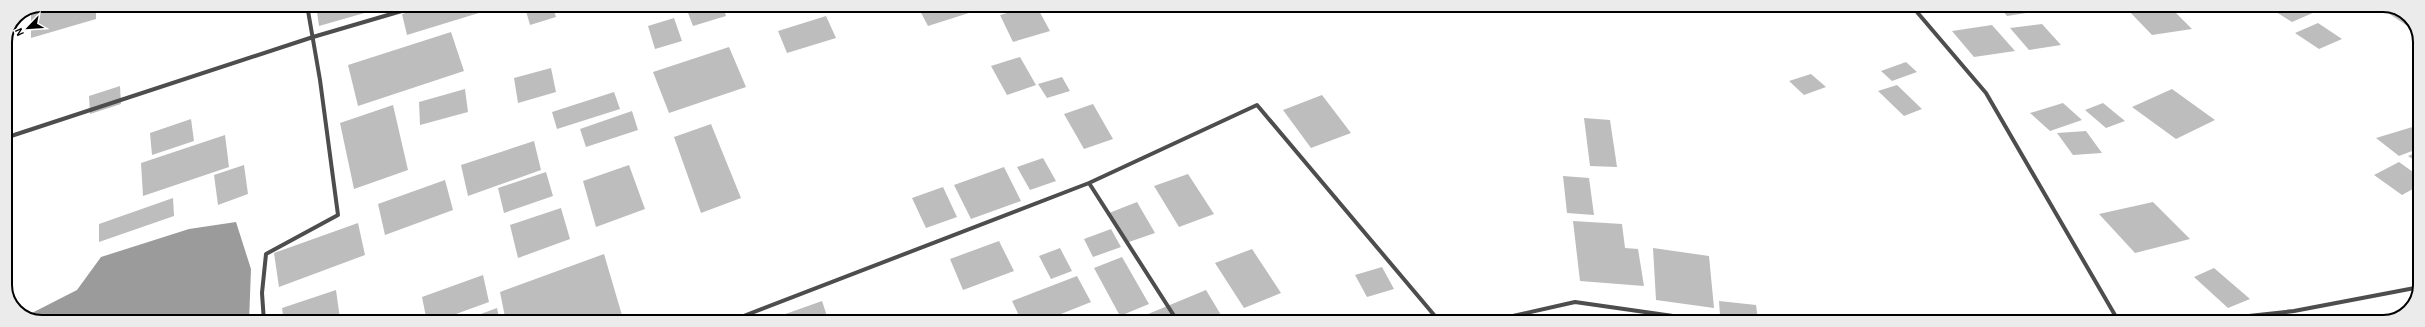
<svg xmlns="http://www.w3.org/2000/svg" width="2425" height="327" font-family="'Alegreya Sans',sans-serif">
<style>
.water{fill:#9b9b9b}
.building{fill:#bdbdbd}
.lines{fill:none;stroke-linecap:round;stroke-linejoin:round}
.minor{stroke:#4d4d4d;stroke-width:4}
.rim{fill:none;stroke:#000;stroke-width:2}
</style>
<rect width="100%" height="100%" fill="#fff"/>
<path class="water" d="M236,222L251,269L249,322H38L26,316L77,290L101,257L189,229Z"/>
<path class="building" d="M42,5H96V19L31,38V10Z
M316,5H374L375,10L319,26Z
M433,5H480L482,12L407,35L402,14Z
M544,5H552L556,17L530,25L526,11Z
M717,5H722L726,16L693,26L688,13Z
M796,5H822L799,12Z
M917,5H994L928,26Z
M1036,5L1050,31L1013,42L1000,15Z
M1998,5H2033L2039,11L2007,16Z
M2148,5H2168L2192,29L2152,35L2126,8Z
M2271,5H2305L2315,12L2292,22L2268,7Z
M2376,5H2387L2409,16L2415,28L2412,29Z
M826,16L836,38L787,53L778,31Z
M674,18L682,41L655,49L648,26Z
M2318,23L2342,39L2319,49L2295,33Z
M2042,24L2061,45L2029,50L2010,28Z
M1992,25L2015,51L1974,57L1952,31Z
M451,32L464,71L358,106L348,65Z
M11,39L10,76L5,77V42Z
M729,47L746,87L669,113L653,72Z
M1020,57L1036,85L1007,95L991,66Z
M1906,62L1917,72L1892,81L1881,71Z
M551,68L556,92L518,103L514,78Z
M1811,74L1826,87L1804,95L1789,81Z
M1062,77L1070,91L1047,98L1038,84Z
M1897,85L1922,109L1904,116L1878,91Z
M120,86L121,104L90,114L89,96Z
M465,89L468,112L420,125L419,102Z
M2172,89L2215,120L2176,139L2132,107Z
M614,92L620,109L557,129L552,112Z
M1322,95L1351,133L1311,148L1283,110Z
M2063,103L2082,120L2050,131L2030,113Z
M2103,103L2125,121L2106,128L2085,110Z
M1093,104L1113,139L1084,149L1064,114Z
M393,105L408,170L354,189L340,123Z
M632,111L638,130L586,147L580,129Z
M1584,118L1610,120L1617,167L1590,166Z
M191,119L194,141L152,155L150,133Z
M711,124L741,198L701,213L674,137Z
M2419,125L2420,148L2399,156L2376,138Z
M2086,131L2102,153L2073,155L2057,133Z
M225,135L229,167L143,196L141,163Z
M534,141L541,170L468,196L461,165Z
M2420,151V164L2408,156Z
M1043,158L1056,181L1030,190L1017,167Z
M2399,162L2420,177V185L2402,195L2374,175Z
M244,165L248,194L218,205L214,175Z
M629,165L645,209L596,227L583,181Z
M1004,167L1021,201L971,219L954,185Z
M546,172L553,196L504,213L498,188Z
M1188,174L1214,214L1179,227L1154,186Z
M1563,176L1589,178L1594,215L1567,213Z
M445,180L453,210L385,235L378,204Z
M943,187L957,217L926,228L912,198Z
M173,198L174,216L99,242V224Z
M1137,202L1155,233L1126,243L1109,213Z
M2153,202L2190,239L2135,253L2099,214Z
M561,208L570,239L518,258L510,225Z
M1573,221L1622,224L1625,248L1638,249L1644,286L1580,281Z
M358,223L365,255L279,287L274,253Z
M1111,229L1121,247L1093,257L1084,239Z
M999,241L1014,271L963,290L950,259Z
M1060,248L1072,271L1051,279L1039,256Z
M1653,248L1709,256L1714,308L1656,300Z
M1252,249L1281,293L1244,308L1215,263Z
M604,254L624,322H506L500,292Z
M1122,257L1149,304L1120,316L1094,268Z
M1382,267L1394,289L1367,297L1355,275Z
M2214,268L2250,299L2228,308L2194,277Z
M483,275L489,302L434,322H427L422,297Z
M1077,276L1091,302L1041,322H1022L1012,301Z
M336,290L340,319L334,322H284L282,308Z
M1206,290L1221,315L1203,322H1152L1148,314Z
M822,301L829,322H778L777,317Z
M1719,301L1756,305L1758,320L1720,315Z
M497,308L500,322H459Z"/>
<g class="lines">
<path class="minor" d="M1911,5L1986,93L2119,322
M5,138L313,37L422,5
M1089,183L1257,105L1440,322
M264,322L262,293L266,254L338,215L320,80L307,5
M728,322L1089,183L1178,322
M1486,322L1575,302L1715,322
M2193,322L2294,311L2420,287"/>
</g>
<path d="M0 0H2425V327H0ZM42 12H2383A30 30 0 0 1 2413 42V285A30 30 0 0 1 2383 315H42A30 30 0 0 1 12 285V42A30 30 0 0 1 42 12Z" fill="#ebebeb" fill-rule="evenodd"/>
<path class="rim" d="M42 12H2383A30 30 0 0 1 2413 42V285A30 30 0 0 1 2383 315H42A30 30 0 0 1 12 285V42A30 30 0 0 1 42 12Z"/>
<g transform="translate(28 28) rotate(245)" stroke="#ffffff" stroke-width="3" paint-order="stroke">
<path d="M0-3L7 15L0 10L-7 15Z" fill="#000000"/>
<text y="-6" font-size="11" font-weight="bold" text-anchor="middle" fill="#000000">N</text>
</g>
</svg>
